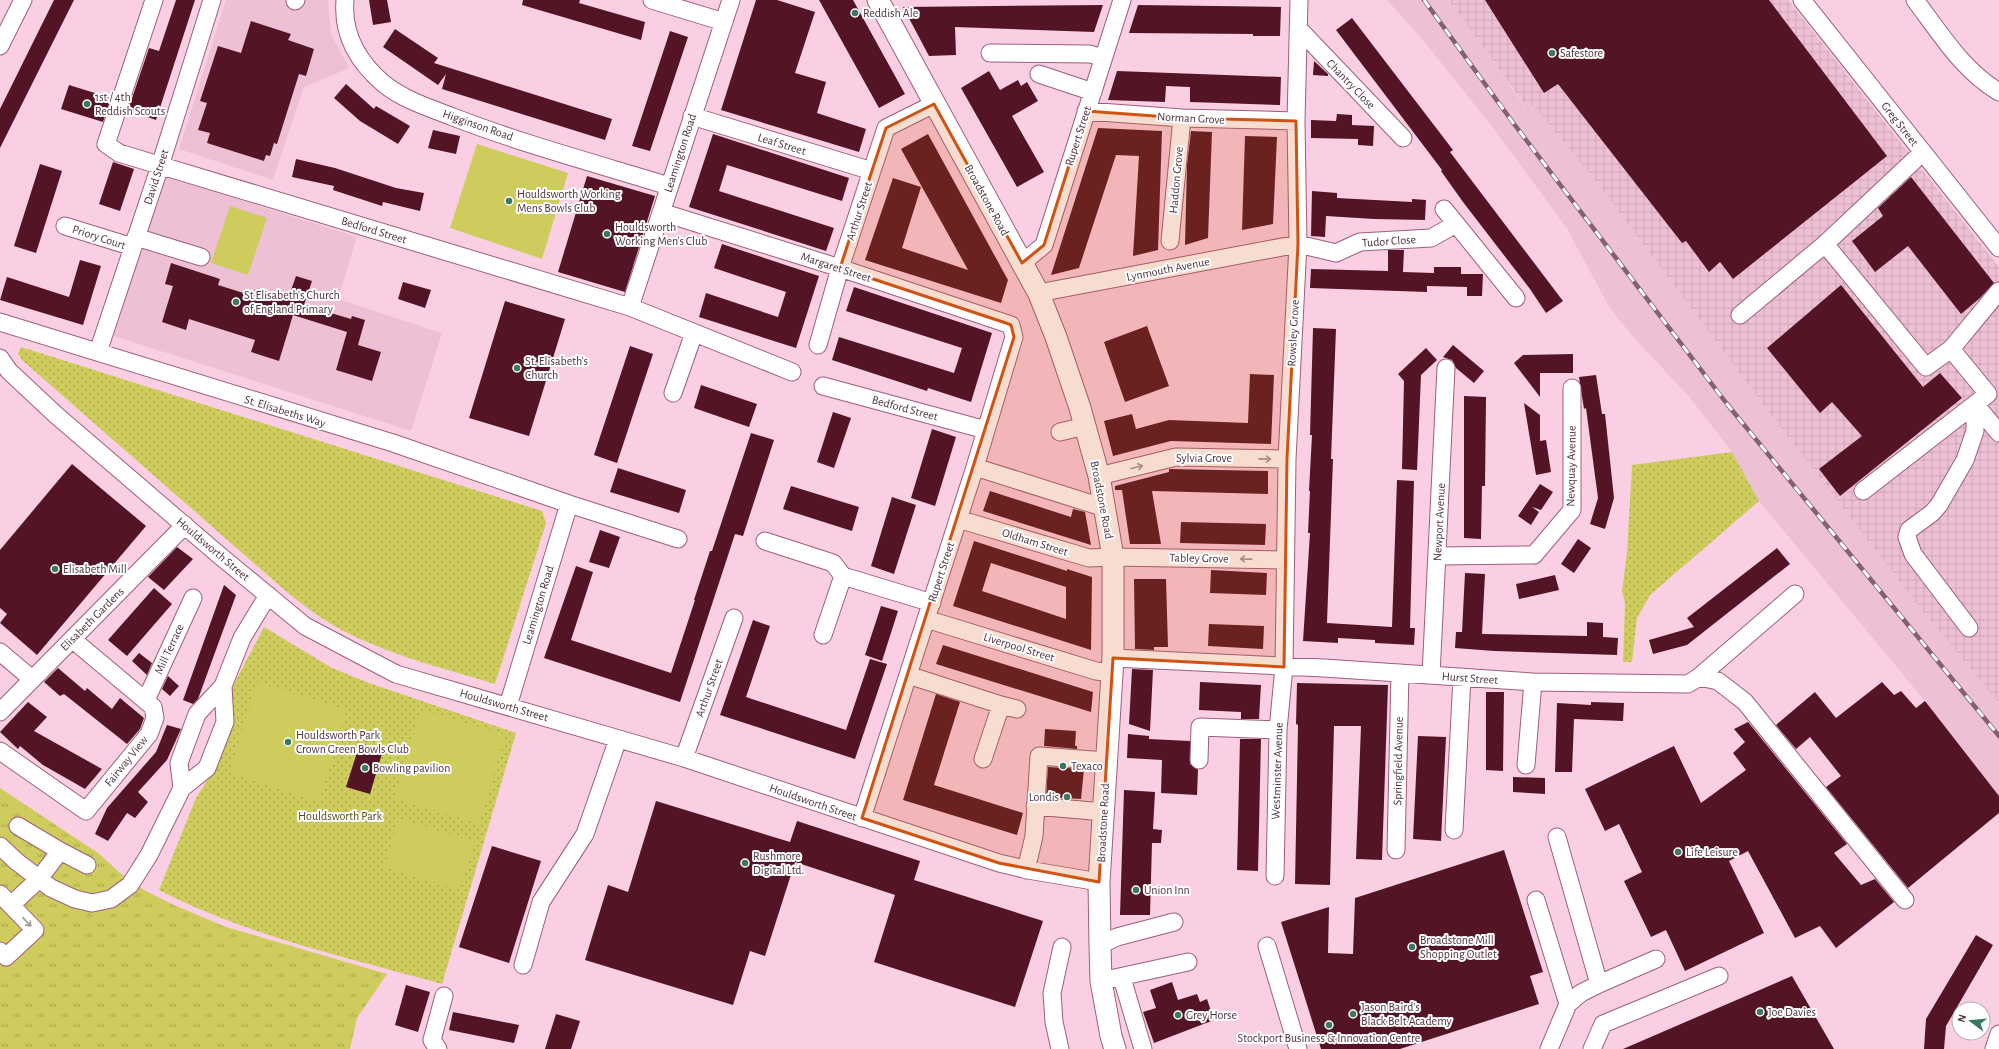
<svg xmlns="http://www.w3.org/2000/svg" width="1999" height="1049" font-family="'Alegreya Sans',sans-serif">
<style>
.built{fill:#eec0d6}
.industrial{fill:url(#industrial-grid)}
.grass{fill:url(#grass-tufts)}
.park{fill:url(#park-dots)}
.pitch{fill:#cdcc5c}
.building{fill:#531525;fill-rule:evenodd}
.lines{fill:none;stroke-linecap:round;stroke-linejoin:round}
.minor-casing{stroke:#9d5e7d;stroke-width:19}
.major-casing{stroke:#9d5e7d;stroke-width:23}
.minor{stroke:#fff;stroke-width:17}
.major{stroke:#fff;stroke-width:21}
.rail-casing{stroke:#826171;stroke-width:4.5}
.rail{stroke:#fefefe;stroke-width:3;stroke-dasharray:9;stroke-linecap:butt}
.oneway{stroke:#a6989f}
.marked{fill:#d15314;fill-opacity:0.2;stroke:#d15314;stroke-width:3;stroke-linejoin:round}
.poi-dot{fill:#3b7863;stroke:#fefefe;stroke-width:1.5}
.labels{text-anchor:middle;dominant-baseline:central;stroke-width:4;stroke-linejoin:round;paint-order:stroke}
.poi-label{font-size:12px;fill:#4d313f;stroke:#fefefe;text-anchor:start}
.street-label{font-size:12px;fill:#4d313f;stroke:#fefefe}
.park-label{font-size:12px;fill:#504f18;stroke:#fefefe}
</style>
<defs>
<pattern id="industrial-grid" width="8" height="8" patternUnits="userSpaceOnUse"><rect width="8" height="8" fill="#eec0d6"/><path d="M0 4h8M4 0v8" fill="none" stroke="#cea5b9"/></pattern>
<pattern id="grass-tufts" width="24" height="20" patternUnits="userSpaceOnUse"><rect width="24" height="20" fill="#cdcc5c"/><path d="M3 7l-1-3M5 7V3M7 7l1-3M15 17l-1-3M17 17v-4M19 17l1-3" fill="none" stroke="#a9a64d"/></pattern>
<pattern id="park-dots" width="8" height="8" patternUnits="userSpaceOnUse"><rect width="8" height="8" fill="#cdcc5c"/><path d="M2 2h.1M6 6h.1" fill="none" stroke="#a9a64d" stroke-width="1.8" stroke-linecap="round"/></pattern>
</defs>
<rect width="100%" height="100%" fill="#facfe3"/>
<path class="built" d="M226,0H328L331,34L349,68L304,87L273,180L179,149Z
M1387,0H1449L1526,108L1533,105L1597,182L1765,407L1914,600L1999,703V796L1925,701L1759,501L1732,452L1691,399L1637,341L1611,310L1566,227L1491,125L1422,39Z
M165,176L357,237L338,299L442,333L411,431L114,336Z"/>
<path class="industrial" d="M1449,0H1788L1999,267V703L1914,600L1765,407L1597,182L1533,105L1527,108Z"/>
<path class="grass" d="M0,788L98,853L119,872L144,890L174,905L226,927L387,974L357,1018L350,1049H0Z"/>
<path class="park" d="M21,347L542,511L546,523L495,684C443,668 388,655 340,629C318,617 299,602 280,586L22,360L18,353Z
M1732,452L1759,501L1650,595L1637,618L1632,662H1623L1625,603L1622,591L1627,553L1632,465Z
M264,627L332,668L369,683L516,733L442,984C347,957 248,936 159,890L196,798L212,773L229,694Z"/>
<path class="pitch" d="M477,144L568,173L542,259L450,228Z
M230,206L267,218L248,275L211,263Z
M257,682L347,710L319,802L229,773Z
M421,710L506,735L479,824L394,798Z
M399,818L475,842L460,890L384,867Z"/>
<path class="building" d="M54,0H74L0,148V109Z
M176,0H195L156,120L128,110L149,48L159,51Z
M369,0H387L391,22L373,25Z
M523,0H580L579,3L645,22L641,40L522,5Z
M756,0H777L815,12L795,73L826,82L817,113L866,129L859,152L721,110Z
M819,0H853L905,94L879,108Z
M1485,0H1769L1887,156L1733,279L1720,262L1709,272L1686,241L1682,243L1558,84L1544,93Z
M1103,5L1094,32L955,27L956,55L929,56L903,7Z
M1138,5L1281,7L1280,36H1253V34L1129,33Z
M1352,18L1453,150L1450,152L1563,301L1546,313L1530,289L1463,202L1441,171L1442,170L1336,30Z
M251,21L291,34L288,40L314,49L306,76L299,74L277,144L274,143L270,156L266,155L264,161L207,143L210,133L198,130L207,103L200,101L218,46L241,53Z
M395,29L438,58L434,63L612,119L605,140L442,89L446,74L438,85L383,47Z
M670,31L688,37L650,151L632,146Z
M1314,61L1328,74V76L1313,75Z
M989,71L1000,90L1018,80L1021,86L1027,82L1038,101L1012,116L1044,172L1017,187L961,88Z
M1117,71L1281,77L1280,105L1190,102V87L1166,86L1165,102L1108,100Z
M346,84L374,109L376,106L410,126L398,144L360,121L334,98Z
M69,85L111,98L103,122L61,109Z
M1337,114L1352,115V125L1374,126L1373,146L1358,145V139L1311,138V120L1336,121Z
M1098,128L1162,131L1158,250L1133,256L1139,156L1116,155L1079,268L1051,275Z
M433,130L460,136L456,154L428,148Z
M1191,131L1212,132L1208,238L1185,245L1187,165Z
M713,134L849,178L842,201L727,165L719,191L834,228L826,251L689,207Z
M928,134L1008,280L1001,303L865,260L893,178L921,187L902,248L968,270L901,149Z
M1245,136L1277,137L1273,224L1242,230Z
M296,159L335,168L396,188L424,193L420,211L383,202L382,206L333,190L334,186L292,177Z
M113,162L134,169L120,211L99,204Z
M40,164L62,171L36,253L14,246Z
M587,176L655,196L625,292L558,272Z
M1911,177L1994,283L1980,298L1961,314L1908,246L1875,272L1852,241L1883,216L1878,208Z
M1312,191L1337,193V198L1412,202V199L1426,200L1425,220L1374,219L1326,216L1325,237L1311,236Z
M722,244L819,276L796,348L699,317L706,293L778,317L786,292L714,268Z
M1388,250H1404L1403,272L1434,273V267H1461V274H1483L1482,296H1467V287L1427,286V292L1310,288L1311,269L1388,271Z
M80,260L101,266L83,325L0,300L7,277L69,297Z
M171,263L220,279L218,285L253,296L255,289L288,299L296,276L312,281L304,305L351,319L352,316L365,320L358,345L381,352L372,381L336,370L347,332L293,315L279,361L251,352L255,340L189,319L186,330L162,322L173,286L165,284Z
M403,282L431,290L425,308L398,299Z
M1841,285L1923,387L1940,373L1962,398L1840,496L1819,469L1862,436L1832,402L1820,413L1767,348Z
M854,287L992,333L971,402L928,388L927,391L832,360L839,337L954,373L962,348L846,311Z
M505,301L565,319L529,436L469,418Z
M1147,326L1169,386L1125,402L1104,342Z
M1313,328L1336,329L1331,459H1333L1327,623L1392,627L1397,480L1414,481L1410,628H1415L1414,645L1375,643V640L1338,638V643L1303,641L1310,533H1308L1310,491H1309L1312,435H1310Z
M1453,345L1484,371L1474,383L1456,368L1452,360L1443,357Z
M630,346L653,354L617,463L594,455Z
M1426,348L1437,360L1421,375L1417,470L1402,469L1404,381L1398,374Z
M1573,354V373H1540V397L1514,363L1523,355Z
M1250,374L1274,375L1271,444L1171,441L1113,456L1104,421L1132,414L1136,429L1169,420L1248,423Z
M1596,375L1602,414H1605L1614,498L1605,529L1590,524L1598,498L1586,408L1584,409L1579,377Z
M701,385L757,404L749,427L694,408Z
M1464,396L1486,397L1485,486H1482L1481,539L1464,538Z
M1524,403L1540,415V441L1546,440L1551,472L1536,475Z
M833,412L851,418L834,468L817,462Z
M932,429L956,437L935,506L911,498Z
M751,433L774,440L743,536L735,534L680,702L544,658L576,566L593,572L571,640L671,673L695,600H694L710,551H712Z
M72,464L146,526L37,655L0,623L7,614L0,608V550Z
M618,468L686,490L679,513L610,492Z
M1169,469L1268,471V494L1152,491L1161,544H1130L1122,490H1115V486L1169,472Z
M1540,484L1553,492L1541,510L1532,507L1539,512L1531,525L1518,516Z
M791,486L859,507L852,531L783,509Z
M990,491L1071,517L1073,509L1085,512L1091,545L983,511Z
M892,497L916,505L894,574L871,566Z
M1181,522L1266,524L1265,545L1180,543Z
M600,530L620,537L609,568L589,562Z
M1578,539L1591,548L1574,573L1561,564Z
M974,541L1067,571V569L1092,577L1091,650L953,606ZM991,563L1066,587V619L982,591Z
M177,547L193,559L164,590L148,577Z
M1777,548L1790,564L1687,645L1653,654L1649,640L1694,627L1687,618Z
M1211,570L1267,573L1266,595L1210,593Z
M1465,573L1485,574L1482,634L1587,636V622L1603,623V637L1618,638L1617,655L1494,651L1455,648L1456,632H1462Z
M1555,575L1559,590L1519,599L1516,584Z
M1134,579H1166L1168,647H1154V650L1135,649Z
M224,585L236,595L198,699L193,704L183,700Z
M154,588L172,604L127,656L108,640Z
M881,606L898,611L882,661L865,655Z
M753,620L770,626L746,697L846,730L870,659L887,664L855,759L720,715Z
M1209,624L1264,626L1263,649L1208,646Z
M943,645L1093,692L1091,712L936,664Z
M139,653L152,663L147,675L132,661Z
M58,668L85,691L87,688L112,709L120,698L144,718L140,729L127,744L64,694L60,696L44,682Z
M1132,669L1153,670L1150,731L1129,724Z
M168,676L179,686L170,696L162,689Z
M1200,682L1261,685L1259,719H1241V712L1199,710Z
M1882,682L1894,695L1901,691L1916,708L1925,701L1999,796V813L1908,888L1826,787L1841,776L1810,737L1796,749L1776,725L1815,692L1836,718Z
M1297,683L1388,685L1382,860L1356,859L1361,726H1334L1330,885L1295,884L1298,725L1296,724Z
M1486,692H1504L1503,771L1486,770Z
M936,694L960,702L934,785L1023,813L1017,835L903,800Z
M28,702L47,717L34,731L102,769L85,789L43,765L20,746L18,749L0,732Z
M1591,702L1624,703L1623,721L1574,719L1572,772H1555L1557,703L1591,705Z
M1748,722L1847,844L1834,853L1861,885L1875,879L1894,902L1836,948L1820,926L1795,938L1748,851L1729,861L1764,933L1685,971L1666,930L1651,937L1624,881L1642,872L1619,824L1605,831L1585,789L1674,746L1701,803L1746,770L1733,753L1745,742L1734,729Z
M167,725L181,729L167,760L138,792L148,802L135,818L127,813L108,841L95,834L107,808L156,752Z
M1045,729L1076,731L1075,746H1077V749L1044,746Z
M1128,734L1149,736V739L1190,741V764L1198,770L1197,795L1161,793L1162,760L1127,758Z
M1418,736L1446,737L1441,841L1413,839Z
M1240,739H1261L1258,871L1237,870Z
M360,743L383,750L370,794L346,787Z
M1048,767L1084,769L1081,799L1046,797Z
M1513,777L1545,778V794L1513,792Z
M1124,790L1155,792L1153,829L1162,830L1161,843H1152L1150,915H1120Z
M656,801L790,842L797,821L920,861L914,880L1043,921L1015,1007L874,962L895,895L795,862L765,956L750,951L733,1005L585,960L608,885L628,892Z
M492,846L541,861L509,963L459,947Z
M1504,850L1543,972L1530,976L1539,1004L1400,1049H1321L1281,922L1329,907L1328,953L1353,954L1355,898Z
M1976,935L1993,945L1946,1026L1944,1049H1924L1926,1019Z
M1792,976L1834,1049H1623Z
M1172,982L1178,1000L1197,994L1200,1002L1207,999L1214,1020L1154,1043L1143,1012L1156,1008L1150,990Z
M406,985L430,992L418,1032L395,1025Z
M453,1012L519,1025L514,1043L449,1030Z
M556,1014L580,1021L571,1049H545Z"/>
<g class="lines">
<g class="minor-casing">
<path id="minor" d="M154,0L106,144L119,153L630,307L792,372
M345,0C342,35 358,62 384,84C404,100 430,108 453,117C523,144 597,164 669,186
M652,0L724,22
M1802,0L1999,248
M1915,0C1940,33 1963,71 1999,92
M295,1L296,0
M1299,29L1403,138
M0,46L23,0
M990,53L1090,54L1103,58
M1039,74L1093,92
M1086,111L1182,118L1296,121
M692,116L872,171
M1444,209L1516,298
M661,212L840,268L1011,325L1014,337L975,467L862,818
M65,226L133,247
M136,237L201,257
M1170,241L1182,118
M1825,244L1923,152
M1022,263L1044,245L1122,0
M1039,294L1049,291L1298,244L1336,253L1360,242L1431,238L1456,224
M630,307L731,0
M1740,315L1825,244L1926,367L1951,349L1999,291
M0,322L393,443L569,504L678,539
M818,345L840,268L886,128L934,104
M98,352L160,166L212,0
M0,358L9,371L56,415L219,555L305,626L396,674L684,758L999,863L1028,870L1099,882
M823,386L986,430
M673,393L694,333
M1975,404L1999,433
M1060,432L1085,426
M975,467L1105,508
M1099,476L1176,457L1287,459
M1863,491L1988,394L1951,349
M958,519L1089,558L1113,557L1285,560
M765,541L833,563L843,576L932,603
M1437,556L1534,555L1572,510V388
M926,619L1096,671L1113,673
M1969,628L1913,554L1907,537L1909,530L1932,513L1939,505L1965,460L1975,431V404
M823,635L843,576
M0,652L32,679
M1113,658L1324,668L1533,682L1688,684L1699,677L1795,594
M908,675L1001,705L983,759
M1431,675L1446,368
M1699,677L1718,681L1745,702L1905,900
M146,700L193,598
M1001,705L1017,709
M508,706L569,504
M0,712L185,525
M0,751L86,811L149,734L155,718L153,707L72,639
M684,758L734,618
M1199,760L1200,727L1278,730
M1526,765L1533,682
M182,788L179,763L197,714L223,686
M1035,806L1104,812
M1454,830L1462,677
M0,846L16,861L51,888L75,899L92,903L111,899L130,885L149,855L182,788L207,768L225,722L223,686L242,638L268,595
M1396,850L1400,673
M60,851L87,865
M1026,870L1034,836L1039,756L1107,761
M1275,876L1278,730L1284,667L1287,459L1298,244L1296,121L1299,0
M0,894L35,930L6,957L0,951
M1536,900L1568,1004
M11,905L39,879L60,851L18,826
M1100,945L1117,937L1174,922
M1267,946L1298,1049
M523,965L541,902L585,834L618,739
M1122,978L1143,1049
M1101,981L1188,962
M1599,984L1656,959
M438,1049L432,1040L444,996
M1060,1049L1054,1022L1052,993L1062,947
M1549,1049L1568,1004L1581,993L1599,984L1557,837
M1592,1049L1603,1024L1719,976
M1994,1049L1999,1034"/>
</g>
<g class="major-casing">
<path id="major" d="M878,0L1039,294L1056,337L1080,408L1099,476L1113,557V658L1099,882L1100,945L1101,981L1111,1036L1115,1049"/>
</g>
<use href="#minor" class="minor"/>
<use href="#major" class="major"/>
<g class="rail-casing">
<path id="rail" d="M1424,0L1514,124L1727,404L1999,736"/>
</g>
<use href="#rail" class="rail"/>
</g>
<defs><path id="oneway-shaft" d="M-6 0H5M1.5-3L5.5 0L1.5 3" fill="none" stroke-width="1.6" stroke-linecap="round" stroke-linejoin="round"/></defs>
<g class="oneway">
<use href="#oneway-shaft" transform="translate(1265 459) rotate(1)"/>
<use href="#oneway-shaft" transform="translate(1137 467) rotate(-14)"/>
<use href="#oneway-shaft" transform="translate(1246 559) rotate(-179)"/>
<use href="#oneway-shaft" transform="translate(27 922) rotate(47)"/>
</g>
<path class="marked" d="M934,104L1022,263L1044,245L1086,111L1182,118L1296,121L1298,244L1287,459L1284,667L1113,658L1099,882L999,863L862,818L1014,337L1011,325L1006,323L840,268L886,128Z"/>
<g class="poi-dot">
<circle cx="855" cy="13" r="4"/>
<circle cx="1552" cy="53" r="4"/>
<circle cx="87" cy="104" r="4"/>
<circle cx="509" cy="201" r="4"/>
<circle cx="607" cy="234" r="4"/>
<circle cx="236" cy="302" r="4"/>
<circle cx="517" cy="368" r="4"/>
<circle cx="55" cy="569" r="4"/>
<circle cx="288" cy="742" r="4"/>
<circle cx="1063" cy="766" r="4"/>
<circle cx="365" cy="768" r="4"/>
<circle cx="1067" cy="797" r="4"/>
<circle cx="1678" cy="852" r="4"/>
<circle cx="745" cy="863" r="4"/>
<circle cx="1136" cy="890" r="4"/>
<circle cx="1412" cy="947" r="4"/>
<circle cx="1760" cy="1012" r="4"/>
<circle cx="1353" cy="1014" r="4"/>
<circle cx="1178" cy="1015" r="4"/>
<circle cx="1329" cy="1025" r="4"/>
</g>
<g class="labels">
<g class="poi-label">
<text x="863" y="13">Reddish Ale</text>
<text x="1560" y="53">Safestore</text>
<text x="95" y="97">1st / 4th<tspan x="95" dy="14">Reddish Scouts</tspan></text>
<text x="517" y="194">Houldsworth Working<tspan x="517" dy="14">Mens Bowls Club</tspan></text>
<text x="615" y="227">Houldsworth<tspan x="615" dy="14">Working Men's Club</tspan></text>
<text x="244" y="295">St Elisabeth's Church<tspan x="244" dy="14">of England Primary</tspan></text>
<text x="525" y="361">St. Elisabeth's<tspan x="525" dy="14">Church</tspan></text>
<text x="63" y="569">Elisabeth Mill</text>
<text x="296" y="735">Houldsworth Park<tspan x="296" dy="14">Crown Green Bowls Club</tspan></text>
<text x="1071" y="766">Texaco</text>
<text x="373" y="768">Bowling pavilion</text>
<text x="1059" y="797" text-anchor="end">Londis</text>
<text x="1686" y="852">Life Leisure</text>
<text x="753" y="856">Rushmore<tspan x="753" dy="14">Digital Ltd.</tspan></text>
<text x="1144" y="890">Union Inn</text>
<text x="1420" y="940">Broadstone Mill<tspan x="1420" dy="14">Shopping Outlet</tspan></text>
<text x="1361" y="1007">Jason Baird's<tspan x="1361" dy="14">Black Belt Academy</tspan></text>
<text x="1768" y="1012">Joe Davies</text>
<text x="1186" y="1015">Grey Horse</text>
<text x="1329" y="1038" text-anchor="middle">Stockport Business &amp; Innovation Centre</text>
</g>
<g class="street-label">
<text transform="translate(1351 84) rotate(46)">Chantry Close</text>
<text transform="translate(1191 118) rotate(3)">Norman Grove</text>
<text transform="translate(1900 124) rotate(52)">Greg Street</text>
<text transform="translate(478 125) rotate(19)">Higginson Road</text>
<text transform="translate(1078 136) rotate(-72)">Rupert Street</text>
<text transform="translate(782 144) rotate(17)">Leaf Street</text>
<text transform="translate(680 153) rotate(-72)">Leamington Road</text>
<text transform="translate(156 177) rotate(-72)">David Street</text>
<text transform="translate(1176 180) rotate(-85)">Haddon Grove</text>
<text transform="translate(987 200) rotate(61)">Broadstone Road</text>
<text transform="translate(859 211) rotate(-72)">Arthur Street</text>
<text transform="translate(374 230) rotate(17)">Bedford Street</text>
<text transform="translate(99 237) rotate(18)">Priory Court</text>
<text transform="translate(1389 241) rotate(-4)">Tudor Close</text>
<text transform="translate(836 267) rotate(18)">Margaret Street</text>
<text transform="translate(1168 269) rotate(-11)">Lynmouth Avenue</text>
<text transform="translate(1293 333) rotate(-87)">Rowsley Grove</text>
<text transform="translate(905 408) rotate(15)">Bedford Street</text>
<text transform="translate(285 411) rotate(17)">St. Elisabeths Way</text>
<text x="1204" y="458">Sylvia Grove</text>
<text transform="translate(1571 466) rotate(-89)">Newquay Avenue</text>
<text transform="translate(1102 500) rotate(79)">Broadstone Road</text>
<text transform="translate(1439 522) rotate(-87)">Newport Avenue</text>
<text transform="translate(1035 542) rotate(17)">Oldham Street</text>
<text transform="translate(213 549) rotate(40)">Houldsworth Street</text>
<text transform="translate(1199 558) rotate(1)">Tabley Grove</text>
<text transform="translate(941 572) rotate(-72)">Rupert Street</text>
<text transform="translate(538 605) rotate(-73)">Leamington Road</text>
<text transform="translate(92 619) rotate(-45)">Elisabeth Gardens</text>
<text transform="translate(1019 647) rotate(17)">Liverpool Street</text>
<text transform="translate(169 649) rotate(-65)">Mill Terrace</text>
<text transform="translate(1470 678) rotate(4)">Hurst Street</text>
<text transform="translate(709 688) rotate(-71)">Arthur Street</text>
<text transform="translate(504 705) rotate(16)">Houldsworth Street</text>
<text transform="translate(126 761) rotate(-51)">Fairway View</text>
<text transform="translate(1398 761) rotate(-89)">Springfield Avenue</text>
<text transform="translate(1277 771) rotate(-88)">Westminster Avenue</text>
<text transform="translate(813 802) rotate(19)">Houldsworth Street</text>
<text transform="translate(1103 823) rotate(-87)">Broadstone Road</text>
</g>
<g class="park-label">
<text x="340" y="816">Houldsworth Park</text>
</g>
</g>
<g transform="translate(1971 1021) rotate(286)"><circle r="19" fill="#fefefe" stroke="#b7acb2"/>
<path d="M0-3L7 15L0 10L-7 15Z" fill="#3b7863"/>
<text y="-6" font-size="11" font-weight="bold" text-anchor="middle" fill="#4d313f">N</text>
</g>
</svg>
